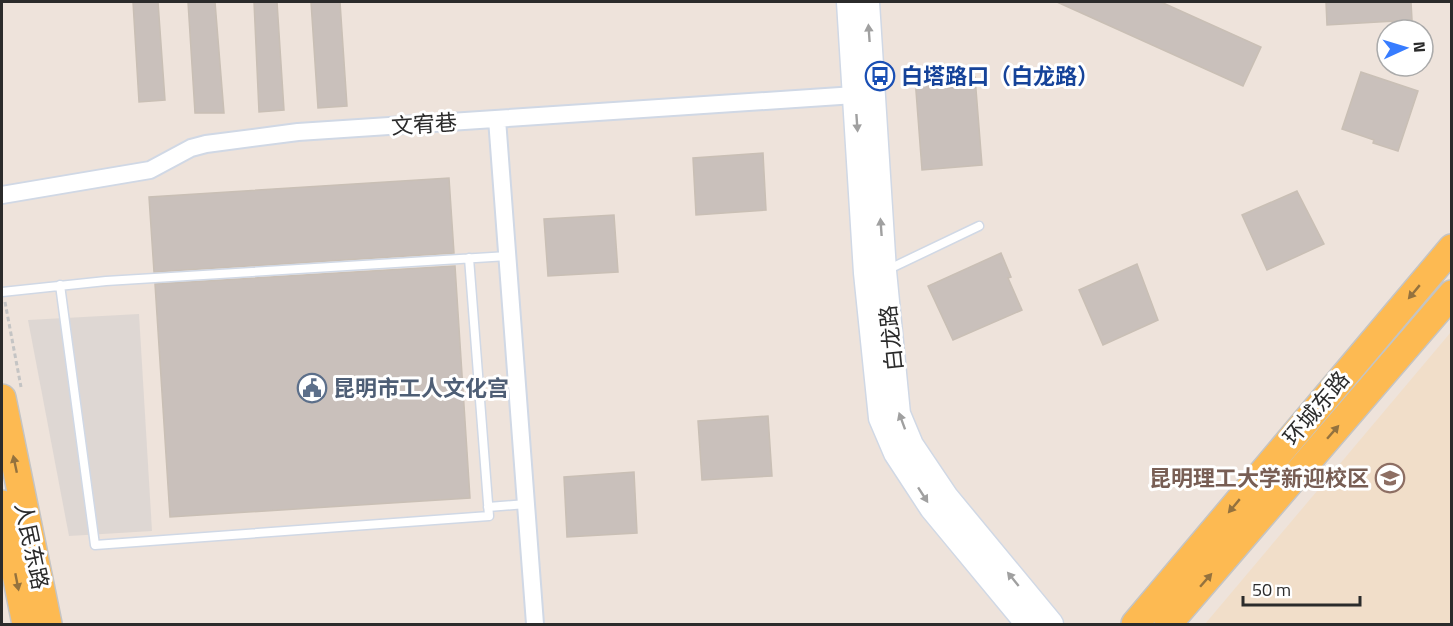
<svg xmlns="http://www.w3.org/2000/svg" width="1453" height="626" font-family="'Titillium Web','Noto Sans SC',sans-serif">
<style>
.education{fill:#f1dec9}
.plaza{fill:#ded7d3}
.building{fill:#c9c0bb;stroke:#c9bfb5;stroke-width:1.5}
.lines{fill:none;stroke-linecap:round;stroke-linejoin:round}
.service-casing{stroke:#d0d8e5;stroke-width:11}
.minor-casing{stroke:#d0d8e5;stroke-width:20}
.secondary-casing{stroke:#d0d8e5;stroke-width:27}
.primary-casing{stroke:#c4c4c4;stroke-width:30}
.path{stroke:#c4c4c4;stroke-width:3;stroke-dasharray:4.5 3;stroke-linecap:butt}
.service{stroke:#fff;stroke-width:8}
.minor{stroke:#fff;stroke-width:16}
.secondary{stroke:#fff;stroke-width:24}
.primary{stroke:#fdba52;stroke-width:27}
.oneway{fill:#a0a0a0}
.oneway2{fill:#94723e}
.labels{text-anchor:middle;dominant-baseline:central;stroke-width:6;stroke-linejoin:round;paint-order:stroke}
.transit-label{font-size:22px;font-weight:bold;fill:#164399;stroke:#fff;text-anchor:start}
.street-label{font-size:22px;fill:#2b2b2b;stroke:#fff}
.service-label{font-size:22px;font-weight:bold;fill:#4e5e75;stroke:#fff;text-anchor:start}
.education-label{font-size:22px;font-weight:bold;fill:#785e54;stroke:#fff;text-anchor:end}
</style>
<rect width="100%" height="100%" fill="#eee3db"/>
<path class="education" d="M1451,332V624H1205Z"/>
<path class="plaza" d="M139,314L152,531L69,536L28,320Z"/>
<path class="building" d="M133,2H158L165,100L139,102Z
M188,2H215L224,113H195Z
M254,2H277L284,110L259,112Z
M311,2H340L347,106L318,108Z
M1057,2H1161L1261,47L1243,86Z
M1326,2H1411L1412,20L1327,25Z
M1361,72L1418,91L1398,151L1373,143L1374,140L1342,129Z
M941,76V80L975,77L982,165L922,170L915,78Z
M763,153L766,210L696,215L693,158Z
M449,178L454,253L154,272L149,197Z
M1297,191L1324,244L1267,270L1242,215Z
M614,215L618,272L548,276L544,219Z
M1001,253L1011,277L1008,278L1022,310L953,340L928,286Z
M1137,264L1158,320L1103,345L1079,290Z
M455,266L470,498L170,517L155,284Z
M768,416L772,476L702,480L698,421Z
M634,472L637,533L567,537L564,477Z"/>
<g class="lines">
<g class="service-casing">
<path id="service" d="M887,270L979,226
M60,285L95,545L489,516L469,258
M2,292L106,281L508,256
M488,507L526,504"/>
</g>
<g class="minor-casing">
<path id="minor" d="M497,119L535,624
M2,195L150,170L191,148L206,144L298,132L855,95"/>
</g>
<g class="secondary-casing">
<path id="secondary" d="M849,2L866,273L881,418L896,453L932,508L1028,624
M867,2L884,271L898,414L911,445L946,497L1051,624"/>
</g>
<g class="primary-casing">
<path id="primary" d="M2,398L48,624
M2,504L26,624
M1135,624L1452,248
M1168,624L1452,294"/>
</g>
<path class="path" d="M5,302L21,387"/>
<use href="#service" class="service"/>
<use href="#minor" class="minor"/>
<use href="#secondary" class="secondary"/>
<use href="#primary" class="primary"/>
</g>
<defs><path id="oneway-solid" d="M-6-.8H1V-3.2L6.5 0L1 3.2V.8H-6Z" transform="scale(1.5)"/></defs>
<g class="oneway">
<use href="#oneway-solid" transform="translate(869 33) rotate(-94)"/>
<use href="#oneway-solid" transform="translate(857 123) rotate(86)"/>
<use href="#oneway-solid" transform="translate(881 227) rotate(-94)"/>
<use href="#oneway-solid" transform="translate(902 421) rotate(-110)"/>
<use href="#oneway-solid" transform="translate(923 495) rotate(57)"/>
<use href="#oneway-solid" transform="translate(1013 579) rotate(-129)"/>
</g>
<g class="oneway2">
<use href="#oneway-solid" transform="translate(1414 292) rotate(130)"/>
<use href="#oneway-solid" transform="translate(1333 432) rotate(-49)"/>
<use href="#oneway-solid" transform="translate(15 464) rotate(-102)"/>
<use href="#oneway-solid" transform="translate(1234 506) rotate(130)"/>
<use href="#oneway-solid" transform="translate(1206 580) rotate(-49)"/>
<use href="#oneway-solid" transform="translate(17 582) rotate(79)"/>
</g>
<defs>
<g id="bus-ring" transform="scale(1.5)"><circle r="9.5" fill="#fff" stroke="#1a4fb4" stroke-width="1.5"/><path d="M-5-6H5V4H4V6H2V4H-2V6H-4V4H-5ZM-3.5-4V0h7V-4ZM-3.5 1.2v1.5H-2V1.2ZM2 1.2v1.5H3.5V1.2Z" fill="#1a4fb4"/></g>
<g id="civic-ring" transform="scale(1.5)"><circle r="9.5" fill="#fff" stroke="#5c6f8a" stroke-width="1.5"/><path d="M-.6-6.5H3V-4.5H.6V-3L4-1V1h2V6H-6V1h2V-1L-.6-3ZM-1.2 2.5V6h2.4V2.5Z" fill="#5c6f8a"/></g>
<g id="university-ring" transform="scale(1.5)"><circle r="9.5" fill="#fff" stroke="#8d6e63" stroke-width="1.5"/><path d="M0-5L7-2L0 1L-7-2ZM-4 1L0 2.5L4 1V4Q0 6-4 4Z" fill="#8d6e63"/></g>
</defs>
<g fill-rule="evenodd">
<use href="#bus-ring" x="880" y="76"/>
<use href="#civic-ring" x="312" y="388"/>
<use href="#university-ring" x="1390" y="478"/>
</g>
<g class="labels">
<g class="transit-label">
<text x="901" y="76">白塔路口（白龙路）</text>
</g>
<g class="street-label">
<text transform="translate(424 124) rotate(-4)">文宥巷</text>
<text transform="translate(891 338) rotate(-96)">白龙路</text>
<text transform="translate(1316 408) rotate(-50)">环城东路</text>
<text transform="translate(32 546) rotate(78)">人民东路</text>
</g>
<g class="service-label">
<text x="333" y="388">昆明市工人文化宫</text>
</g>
<g class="education-label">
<text x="1369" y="478">昆明理工大学新迎校区</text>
</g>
</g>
<rect width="1453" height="626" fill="none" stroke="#2b2b2b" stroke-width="6"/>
<g transform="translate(1405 48) rotate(86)"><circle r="28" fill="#ffffff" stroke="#aaaaaa" stroke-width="1.5"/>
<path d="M0-4.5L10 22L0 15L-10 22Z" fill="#377cff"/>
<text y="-9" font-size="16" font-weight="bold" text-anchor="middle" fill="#2b2b2b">N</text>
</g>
<path d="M1243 596v9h117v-9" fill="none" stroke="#2b2b2b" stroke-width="3"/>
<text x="1252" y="596" font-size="18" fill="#2b2b2b" stroke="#ffffff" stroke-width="4.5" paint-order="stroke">50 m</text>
</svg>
